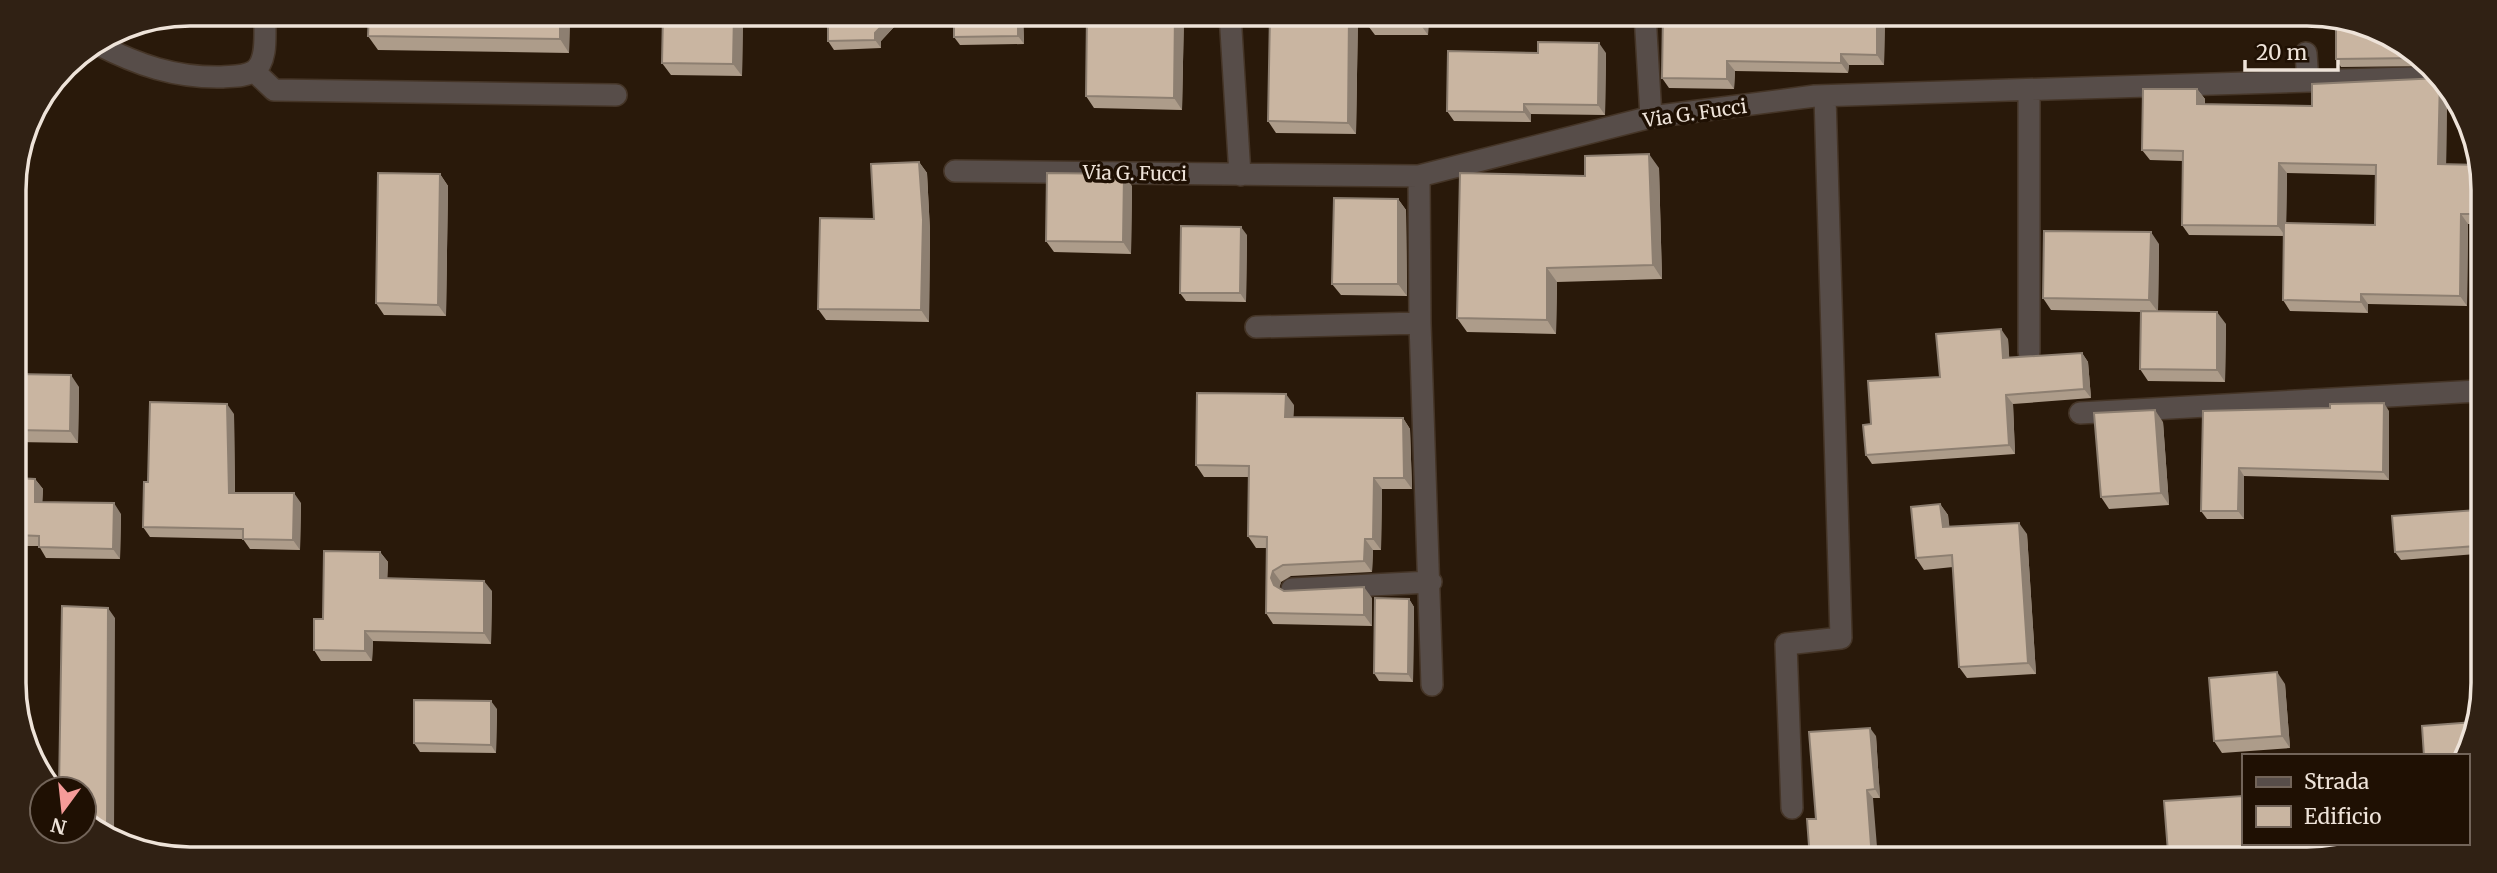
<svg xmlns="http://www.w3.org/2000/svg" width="2497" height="873" font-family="Merriweather,serif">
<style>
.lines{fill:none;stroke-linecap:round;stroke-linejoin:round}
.minor-casing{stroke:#453527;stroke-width:24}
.minor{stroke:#574d49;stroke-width:21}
.wall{fill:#ad9c8a;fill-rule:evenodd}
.shaded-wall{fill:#8d7f71}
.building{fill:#c9b5a1;stroke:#8d7f71;stroke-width:2}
.labels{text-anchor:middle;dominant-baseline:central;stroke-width:7;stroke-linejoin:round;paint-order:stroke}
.street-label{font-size:19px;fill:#eee3d9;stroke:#1f1003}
.rim{fill:none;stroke:#eee3d9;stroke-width:3.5}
</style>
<rect width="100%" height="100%" fill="#29190a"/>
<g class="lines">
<g class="minor-casing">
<path id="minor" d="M1230,14L1240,175
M1645,14L1651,117
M97,44C138,65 175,78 222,77C231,76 245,77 254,71C269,61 264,30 265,14
M2306,53L2308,81
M254,71L274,90L616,95
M955,171L1419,176L1651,117L1815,96L2441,77
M1419,176L1420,323L1432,685
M1256,327L1420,323
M2029,352V90
M2080,413L2478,391
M1292,589L1431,582
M1792,808L1786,644L1841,638L1825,96"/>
</g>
<use href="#minor" class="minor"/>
</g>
<path class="wall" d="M570,14L569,53L378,50L368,36Z
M663,14H743L742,76L671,75L662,63Z
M817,14H906L881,41V48L834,50L828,41V26Z
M954,14H1023L1024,44L960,45L954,37Z
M1184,14L1182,110L1094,108L1086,96Z
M1270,14H1357L1358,15L1356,134L1276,133L1268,121Z
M1429,14L1428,35H1375L1366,23Z
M1663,14H1885L1884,65H1849L1848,73L1735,71L1734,89L1669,88L1662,78Z
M2363,23L2427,66L2341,67L2336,59Z
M1538,53H1606L1605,115L1531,114V122L1454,121L1447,111Z
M74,58L73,71H64Z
M2440,78L2447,91L2446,164L2481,167V224H2468L2467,306L2368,304V313L2290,311L2283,300L2284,236L2189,235L2182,225L2183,161L2150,160L2142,150L2197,89L2205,99V104L2312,106ZM2287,173L2376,175L2375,225L2286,223Z
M919,162L927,173L930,231L929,322L826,320L818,309L874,219Z
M1659,168L1662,279L1557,282L1556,334L1467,332L1457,318L1585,176Z
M440,174L448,186L446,316L384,315L376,303Z
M1132,186L1131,254L1054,252L1046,241Z
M1398,199L1406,210L1407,296L1341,295L1332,284Z
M1247,235L1246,302L1186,301L1180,293Z
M2159,244L2158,311L2226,324L2225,382L2148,381L2140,369L2141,312L2051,310L2043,298Z
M2008,339L2009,358L2082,353L2088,362L2091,398L2013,404L2015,454L1872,464L1866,455L1871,424L1940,377Z
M15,374L79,387L78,443L16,442Z
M1294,405L1293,417L1403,418L1410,429L1412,489H1382L1381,550H1373L1372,572L1291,576L1281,582L1279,588L1284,591L1372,598V626L1273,624L1266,613V548H1256L1248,536L1249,477H1204L1196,465Z
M2203,411H2389V480L2244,476V519H2207L2201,511Z
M234,414L235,493L301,503L300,550L250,549L243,539L150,537L143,527L148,482Z
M2163,422L2169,505L2109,509L2101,497Z
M16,478L35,479L43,489L42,502L121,514L120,559L46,558L39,546H16Z
M1940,504L1948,515L1949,527L2027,534L2036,674L1967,678L1959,667L1953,567L1924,570L1916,558Z
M2477,510L2476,554L2401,560L2395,552Z
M380,552L388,562L387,579L492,591L491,644L373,641L372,661H321L314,650L323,619Z
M1409,599L1414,607L1413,682L1379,681L1374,673Z
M2285,684L2290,748L2222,753L2214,741Z
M497,709L496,753L420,752L414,743Z
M1876,736L1880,798H1873L1816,819Z
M2292,843L2253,854L2194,859H2172L2168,852Z"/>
<path class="shaded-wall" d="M560,14H570L569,53L560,39Z
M734,14H743L742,76L733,64Z
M893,14H906L881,41V48L875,40V33Z
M1018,14H1023L1024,44L1018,36Z
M1175,14H1184L1182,110L1174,98Z
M1349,14H1357L1358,15L1356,134L1348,123Z
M1420,14H1429L1428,35L1420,24Z
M1877,14H1885L1884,65L1877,55Z
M1599,43L1606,53L1605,115L1598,105Z
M1841,54L1849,65L1848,73L1841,63Z
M74,58L73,71L69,65Z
M1727,61L1735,71L1734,89L1727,79Z
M2440,78L2447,91L2446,174L2438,164Z
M2197,89L2205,99L2204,114L2197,104Z
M1524,104L1531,114V122L1524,112Z
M1649,154L1659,168L1662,279L1653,265Z
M919,162L927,173L930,231L929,322L921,310Z
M2279,163L2287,173L2286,237L2278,226Z
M440,174L448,186L446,316L438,305Z
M1124,174L1132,186L1131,254L1123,242Z
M1398,199L1406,210L1407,296L1398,284Z
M2461,214L2468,224L2467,306L2460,296Z
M1241,227L1247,235L1246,302L1240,293Z
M2151,232L2159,244L2158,312L2149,300Z
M1547,268L1557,282L1556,334L1547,320Z
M2361,294L2368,304V313L2361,302Z
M2217,312L2226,324L2225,382L2217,370Z
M2001,329L2008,339L2010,368L2003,358Z
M2082,353L2088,362L2091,398L2084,389Z
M71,375L79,387L78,443L70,431Z
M1286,394L1294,405L1293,428L1285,417Z
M2006,395L2013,404L2015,454L2009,445Z
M2384,403L2389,411V480L2383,472Z
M227,404L234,414L235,503L229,493Z
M2155,410L2163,422L2169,505L2161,493Z
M1403,418L1410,429L1412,489L1404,478Z
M2239,468L2244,476V519L2238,511Z
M1374,478L1382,489L1381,550L1373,539Z
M35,479L43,489L42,513L35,502Z
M294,493L301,503L300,550L293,540Z
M114,503L121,514L120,559L113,549Z
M1940,504L1948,515L1951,538L1943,527Z
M2019,523L2027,534L2036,674L2028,663Z
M1365,539L1373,550L1372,572L1364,561Z
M380,552L388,562L387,589L380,578Z
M1273,571L1281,582L1279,589L1274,585L1271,578Z
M484,581L492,591L491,644L484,633Z
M1364,587L1372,598V626L1364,615Z
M1409,599L1414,607L1413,682L1408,674Z
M108,608L115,618L114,837L107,832Z
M365,631L373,641L372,661L365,651Z
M2277,672L2285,684L2290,748L2282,736Z
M491,701L497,709L496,753L491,745Z
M1870,728L1876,736L1880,798L1875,789Z
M1867,790L1873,798L1878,859H1872Z"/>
<path class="building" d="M369,14H560V39L368,36Z
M663,14H734L733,64L662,63Z
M819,14H893L875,33V40L828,41V24Z
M954,14H1018V36L954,37Z
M1087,14H1175L1174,98L1086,96Z
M1270,14H1349L1348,123L1268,121Z
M1367,14H1420V24L1366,23Z
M1663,14H1877V55L1841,54V63L1727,61V79L1662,78Z
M2336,19L2363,23L2415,58L2336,59Z
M1538,42L1599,43L1598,105L1524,104V112L1447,111L1448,51L1538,53Z
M2440,78L2438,164L2481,165V214H2461L2460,296L2361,294V302L2283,300L2284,223L2375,225L2376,165L2279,163L2278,226L2182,225L2183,151L2142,150L2143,89H2197V104L2312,106V84Z
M1649,154L1653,265L1547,268V320L1457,318L1460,173L1585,176V156Z
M919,162L923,220L921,310L818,309L820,218L874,219L871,164Z
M378,173L440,174L438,305L376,303Z
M1047,173L1124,174L1123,242L1046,241Z
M1334,198L1398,199V284H1332Z
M1181,226L1241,227L1240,293H1180Z
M2044,231L2151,232L2149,300L2043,298Z
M2141,311L2217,312V370L2140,369Z
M2001,329L2003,358L2082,353L2084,389L2006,395L2009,445L1866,455L1863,425L1871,424L1868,381L1940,377L1936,334Z
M15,374L71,375L70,431L16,430Z
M1197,393L1286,394L1285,417L1403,418L1404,478H1374L1373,539H1365L1364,561L1283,565L1273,571L1271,578L1274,585L1284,591L1364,587V615L1266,613L1267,537L1248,536L1249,466L1196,465Z
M150,402L227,404L229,493H294L293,540L243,539V529L143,527L144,482H148Z
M2384,403L2383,472L2239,468L2238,511H2201L2203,411L2330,408V404Z
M2155,410L2161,493L2101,497L2094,413Z
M16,478L35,479V502L114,503L113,549L39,547V536L16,535Z
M1940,504L1943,527L2019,523L2028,663L1959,667L1952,555L1916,558L1911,507Z
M2477,510L2476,546L2395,552L2392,516Z
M324,551L380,552V578L484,581V633L365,631V651L314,650V619H323Z
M1375,598L1409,599L1408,674L1374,673Z
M62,606L108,608L107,832L84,816V789H59Z
M2277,672L2282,736L2214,741L2209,678Z
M414,700L491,701V745L414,743Z
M2474,722V739L2462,756H2424L2422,726Z
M1870,728L1875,789L1867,790L1872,859H1810L1807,819H1816L1809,732Z
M2243,796V843H2359L2318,859H2253L2252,846L2168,852L2164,801Z"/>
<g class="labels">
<g class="street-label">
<text transform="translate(1695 113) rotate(-8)">Via G. Fucci</text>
<text transform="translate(1135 173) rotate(1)">Via G. Fucci</text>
</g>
</g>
<path d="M0 0H2497V873H0ZM190 26H2307A164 164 0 0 1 2471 190V683A164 164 0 0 1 2307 847H190A164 164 0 0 1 26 683V190A164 164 0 0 1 190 26Z" fill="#302114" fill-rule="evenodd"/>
<path class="rim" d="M190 26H2307A164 164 0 0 1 2471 190V683A164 164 0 0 1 2307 847H190A164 164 0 0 1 26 683V190A164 164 0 0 1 190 26Z"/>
<rect x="2242" y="754" width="228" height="91" fill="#1f1003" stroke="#726459" stroke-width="2"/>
<rect x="2256" y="777" width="35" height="10" fill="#574d49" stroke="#726459" stroke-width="2"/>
<text x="2304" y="789" font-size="21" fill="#eee3d9">Strada</text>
<rect x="2256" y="806" width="35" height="21" fill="#c9b5a1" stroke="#726459" stroke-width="2"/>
<text x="2304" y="824" font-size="21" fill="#eee3d9">Edificio</text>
<g transform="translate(63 810) rotate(195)"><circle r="33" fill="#1f1003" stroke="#726459" stroke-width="2"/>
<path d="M0-5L12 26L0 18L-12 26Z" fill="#f59b99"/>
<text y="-10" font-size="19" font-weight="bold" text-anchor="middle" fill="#eee3d9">N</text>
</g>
<path d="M2245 60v10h93v-10" fill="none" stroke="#eee3d9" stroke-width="3.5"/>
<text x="2256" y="60" font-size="21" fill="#eee3d9" stroke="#1f1003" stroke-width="5" paint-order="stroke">20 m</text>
</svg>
